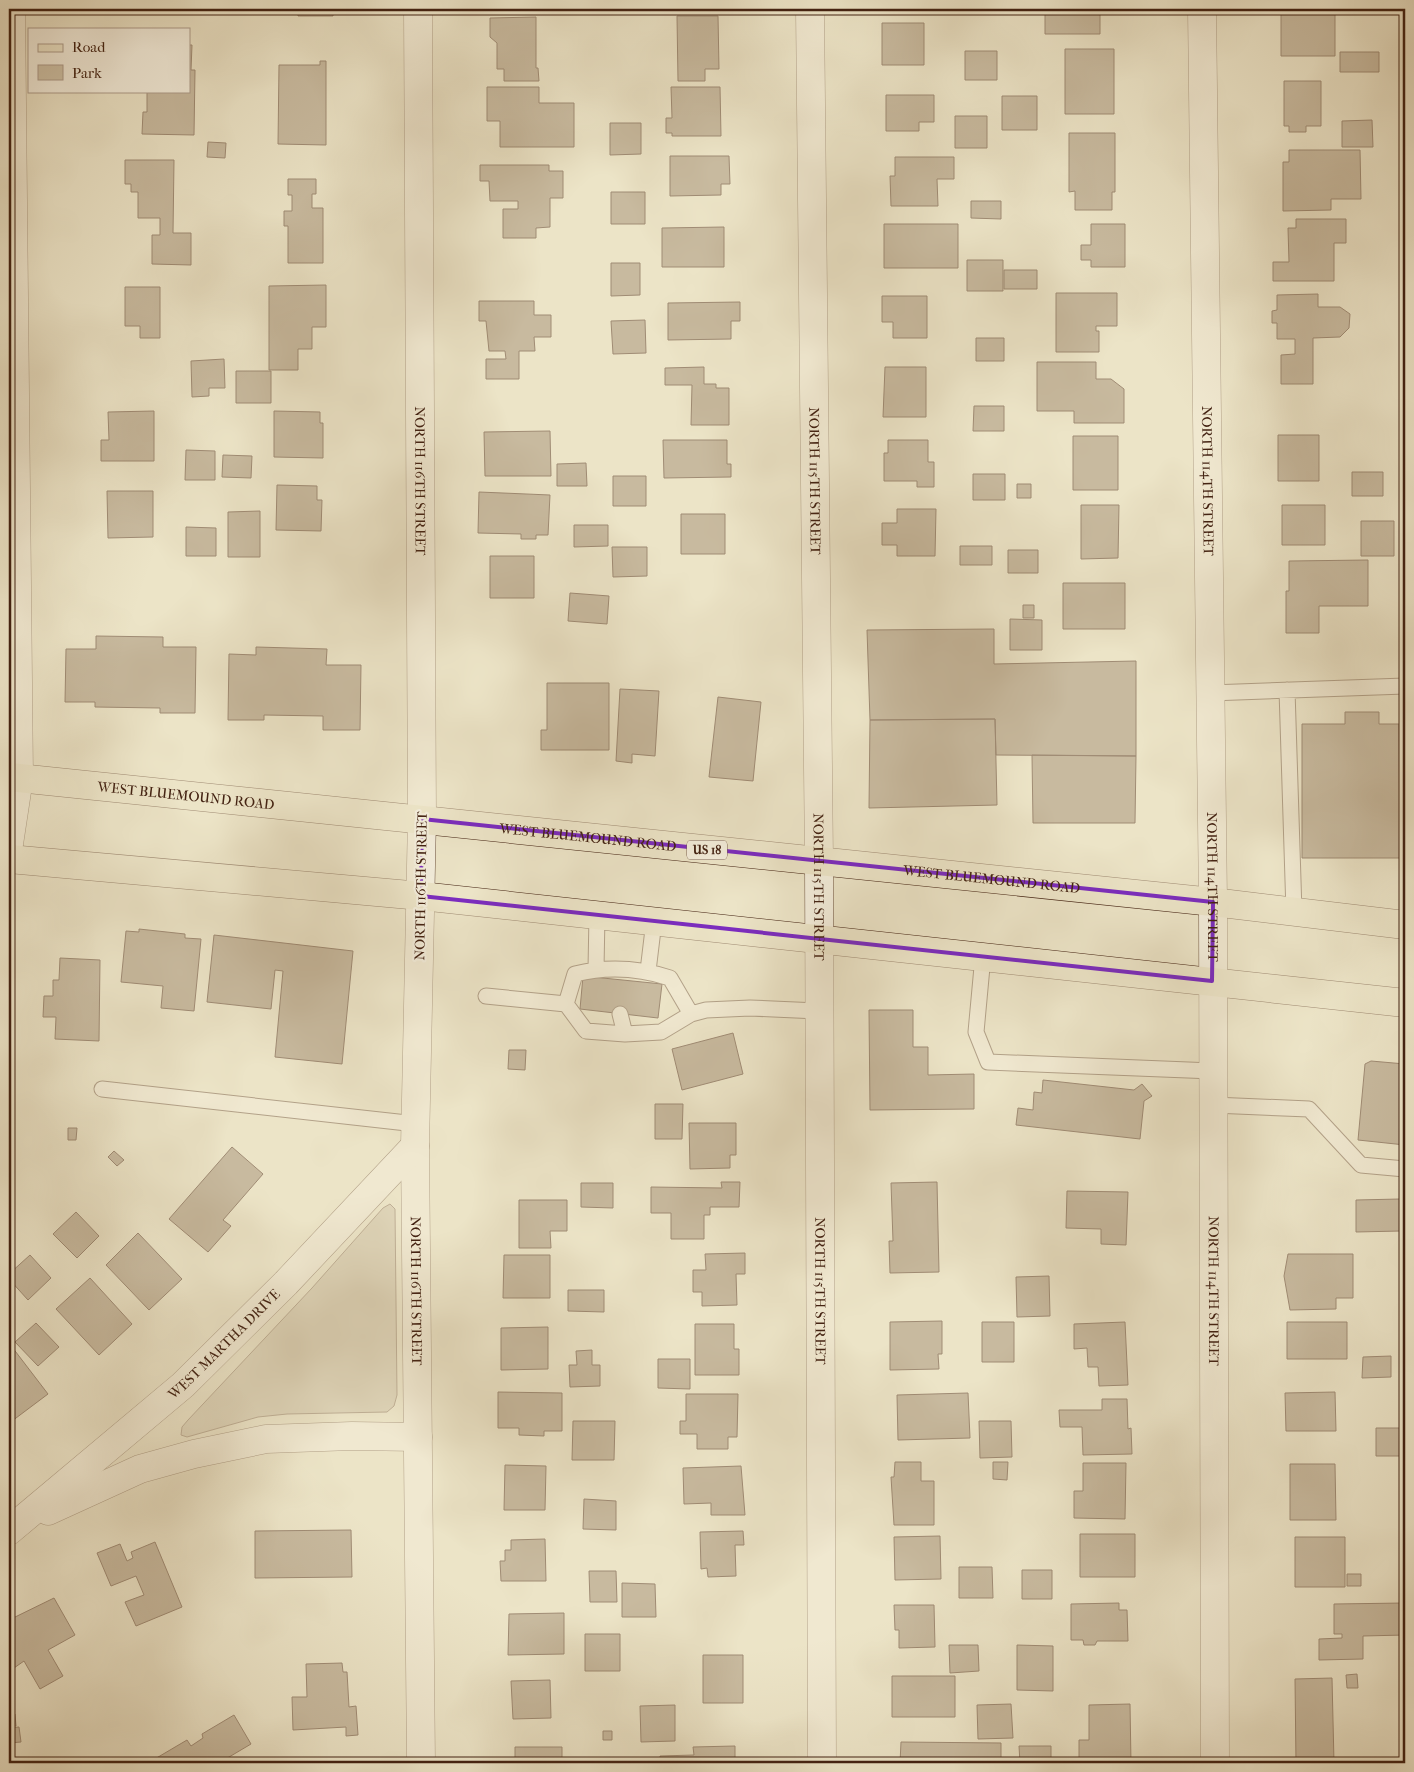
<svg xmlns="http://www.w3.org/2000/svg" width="1414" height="1772" font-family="'IM FELL French Canon',serif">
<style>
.green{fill:#cfc3a8;stroke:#89725d}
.building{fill:#9b8770;stroke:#432212}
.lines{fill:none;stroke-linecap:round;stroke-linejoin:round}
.lane-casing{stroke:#6d523f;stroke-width:17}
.street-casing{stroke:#6d523f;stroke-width:29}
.primary-casing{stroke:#432212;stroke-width:29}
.lane{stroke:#f3eddb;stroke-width:15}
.street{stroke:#f3eddb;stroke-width:28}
.primary{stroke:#ece4c7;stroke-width:28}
.marked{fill:none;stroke:#7b2cbf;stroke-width:4;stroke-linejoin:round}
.labels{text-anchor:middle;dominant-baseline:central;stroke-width:4.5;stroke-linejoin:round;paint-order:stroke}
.shield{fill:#f3eddb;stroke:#785f4e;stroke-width:1}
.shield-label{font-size:12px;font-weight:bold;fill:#432212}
.street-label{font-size:14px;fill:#432212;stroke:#f3eddb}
</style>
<rect width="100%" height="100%" fill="#ece4c7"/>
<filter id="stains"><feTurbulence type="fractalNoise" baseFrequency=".004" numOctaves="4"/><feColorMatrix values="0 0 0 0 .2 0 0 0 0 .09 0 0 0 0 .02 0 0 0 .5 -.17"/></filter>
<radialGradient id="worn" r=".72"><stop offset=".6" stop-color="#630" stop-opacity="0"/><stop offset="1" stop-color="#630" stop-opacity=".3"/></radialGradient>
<path class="green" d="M390,1204L395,1209L397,1395L394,1406L387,1412L287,1414L258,1417L187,1437L181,1435L182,1427L188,1420L312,1288L383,1208Z"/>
<path class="building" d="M298,9H333V16H298Z
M569,9H602V14H569Z
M1045,9H1100V34H1045Z
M1281,10H1335V56H1281Z
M677,16H718L719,69H705V81H678Z
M536,17V68H538L539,81H504V69H497V43L490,37V18Z
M882,23H924V65H882Z
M189,45H192L191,70H195L194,135L142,134L143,112H147V91H189Z
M1065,49H1114V114H1065Z
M965,51H997V80H965Z
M1340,52H1379V72H1340Z
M320,61H326V145L278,144L279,65H320Z
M1284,81H1321V126H1306V132H1289V126H1284Z
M487,87H539V103H574V147H500V121H487Z
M671,87H720L721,136H672V133H666V118H672Z
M886,95H934V122H919V131H886Z
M1002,96H1037V130H1002Z
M955,116H987V148H955Z
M1372,120L1373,147H1342V121Z
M610,123H641V154L610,155Z
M1069,133H1115V192H1112V210H1075V191L1069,192Z
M208,142L226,143L225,158L207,157Z
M1289,150H1360L1361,199H1331V210L1283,211V162H1289Z
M670,156H729L730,184H721V195L670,196Z
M895,157H954V179H937L938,206H891L890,176H895Z
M125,160H174L173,233H191V265L152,264V235H160V218H138V192H131V184H125Z
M480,165H549V171H563V198H550V227L536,228V238H503V209H518V201H490L489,181H480Z
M288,179H316V194H312V208H323V263H288V226H284V211H292V195H288Z
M611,192H645V224H611Z
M971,201H1001V219L971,218Z
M1296,219H1346V243H1334V281H1273V262H1289L1288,228H1296Z
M884,224H958V268H884Z
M1091,224H1125V267H1091V260H1081V245H1091Z
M724,227V267H662V228Z
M967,260H1003V291H967Z
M611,263H640V295L611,296Z
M1004,270H1037V289H1004Z
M326,285V327H312V349H298V370H269V286Z
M125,287H160V338H140V326H125Z
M1056,293H1117V326H1096V331H1099V352H1056Z
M1318,294V307H1340L1350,314L1349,328L1340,337L1313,338V384H1281V355L1295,354V339H1277V323H1272V311L1277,310V295Z
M882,296H927V338H893V322H882Z
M479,301H534V315H551V337H534L535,351H519V379H486V359H506L505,351H489L486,321H479Z
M740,302V321H731V339L668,340V303Z
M645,320L646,353L613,354L611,321Z
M976,338H1004V361H976Z
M224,359L225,388H209V396L192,397L191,361Z
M1037,362H1096V379H1111L1124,389V423H1074V411H1037Z
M704,367V384H716V388H729V425H691L692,385H665V368Z
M885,367H926V417H883Z
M236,371H271V403H236Z
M1403,386H1405V423H1403Z
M974,406H1004V431H973Z
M154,411V461H101V440H109L108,412Z
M274,411L320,412V423H323V458L274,457Z
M550,431L551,476H485L484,432Z
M1278,435H1319V481H1278Z
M1073,436H1118V490H1073Z
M663,440H727V464H731V477L664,478Z
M888,440H928V462H934V487H917V481H884V453H888Z
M186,450L215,451V480H185Z
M223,455L252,456L251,478L222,477Z
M586,463L587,486H557V464Z
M1352,472H1383V496H1352Z
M973,474H1005V500H973Z
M613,476H646V506H613Z
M1017,484H1031V498H1017Z
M277,485L317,486V500H322L321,531L276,530Z
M107,491H153V537L108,538Z
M479,492L550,495L548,535H536V539H521V534L478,533Z
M1081,505H1119L1118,558L1081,559Z
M1282,505H1325V545H1282Z
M897,509H936L935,556H897V545H882V523H897Z
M260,511V557H228V512Z
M681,514H725V554H681Z
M1361,521H1394V556H1361Z
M574,525H608V546L574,547Z
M186,527L216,528V556H186Z
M960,546H992V565H960Z
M612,547H647V576L613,577Z
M1008,550H1038V573H1008Z
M490,556H534V598H490Z
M1368,560V606H1319V633H1286V591H1289V561Z
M1063,583H1125V629H1063Z
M570,593L609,596L607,624L568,621Z
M1023,605H1034V618H1023Z
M1010,619L1042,620V650H1010Z
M994,629V664L1136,661V756L996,755L995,719L870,720L867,630Z
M96,636L163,637V647H196L195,713H160V708L95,707V702H65L66,649H96Z
M256,647L327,649L326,665H361L360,730H323V716L264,715V720H228L229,654L256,655Z
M547,683H609V750H541V730H547Z
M620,689L659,691L655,756L632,754V763L616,761Z
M718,697L761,702L753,781L709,777Z
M1345,712H1379V724H1399L1400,858H1302V724H1345Z
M995,719L997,805L869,808L870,720Z
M1032,755L1136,756L1135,823H1033Z
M139,929L185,934V938L201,939L194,1011L161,1008L163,986L121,982L126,931L139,932Z
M214,935L353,951L342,1064L275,1057L283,971L275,970L271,1009L207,1002Z
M60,958L100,960L99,1041L55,1039L56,1017H43L44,996H53V980H59Z
M583,976L662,984L658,1018L580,1009Z
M869,1010H913V1047H928V1075L974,1074V1109L870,1110Z
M733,1033L743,1074L682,1090L672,1049Z
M509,1050H526L525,1070L508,1069Z
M1371,1061L1405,1064V1145L1358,1140L1365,1064Z
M1043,1080L1134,1090L1142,1084L1152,1096L1144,1101L1140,1139L1016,1125L1018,1108L1033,1110L1034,1092L1042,1093Z
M655,1104H683L682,1139H655Z
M689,1123H736V1155H730V1168L690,1169Z
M68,1128H77L76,1140H68Z
M232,1147L263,1174L223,1220L231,1226L208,1252L169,1219Z
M114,1151L124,1160L117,1166L108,1157Z
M721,1182H740L739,1207H710V1215H704V1239H671V1213H651V1187L722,1188Z
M937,1182L939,1272L890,1273L889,1241H893L891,1183Z
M581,1183H613V1208L581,1207Z
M1067,1191L1128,1192L1126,1245L1101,1244V1229L1066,1228Z
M1400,1199L1401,1231L1356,1232V1200Z
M519,1200H567V1231H550L551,1248H519Z
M76,1212L99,1236L77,1258L53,1234Z
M138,1233L182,1279L149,1310L106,1265Z
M745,1253V1274H736L737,1305L702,1306V1292H693V1270H706L705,1254Z
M1288,1254H1353V1298H1336V1309L1290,1310L1284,1276Z
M30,1255L51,1278L28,1300L9,1279V1274Z
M504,1255H550V1298H503Z
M1049,1276L1050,1316L1017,1317L1016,1277Z
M90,1278L132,1324L99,1355L56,1309Z
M568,1290H604V1312L568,1311Z
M942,1321V1354H938L939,1369L890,1370V1322Z
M982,1322H1014V1362H982Z
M1125,1322L1128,1385L1099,1386L1098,1367H1088L1087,1348L1074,1349V1324Z
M1287,1322H1347V1359H1287Z
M36,1323L59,1347L38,1366L15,1342Z
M695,1324H734V1349H739V1375H695Z
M548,1327V1369L501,1370V1328Z
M9,1343L48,1394L12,1421L9,1418Z
M592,1350V1365H600V1386L570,1387L569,1365H577L576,1351Z
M1391,1356V1377L1362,1378L1363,1357Z
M658,1359H690V1389L658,1388Z
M498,1392L562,1393V1431H544V1436L519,1435V1428H498Z
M1335,1392L1336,1431H1286L1285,1393Z
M968,1393L970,1438L898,1440L897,1395Z
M686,1394H738L737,1437H728V1449H697V1434H680V1421H686Z
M1102,1399H1127L1128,1429L1131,1428L1132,1454L1083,1455L1082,1427H1060L1059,1410H1102Z
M573,1421H615L614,1460H572Z
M979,1421H1011L1012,1457L980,1458Z
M1376,1428H1405V1456H1376Z
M895,1462H921V1481H934V1525H894L891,1477H894Z
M993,1462H1008L1007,1480L993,1479Z
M1083,1463H1126L1125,1519L1074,1518V1491H1083Z
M1290,1464H1335L1336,1520H1290Z
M505,1465L546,1466L545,1510H504Z
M741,1466L745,1515H711V1503L684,1504L683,1468Z
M584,1499L616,1501V1530L583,1529Z
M351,1530L352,1577L255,1578V1531Z
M743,1531L744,1545H735L736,1576L708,1577L707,1568L701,1569L700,1532Z
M1080,1534H1135V1577H1080Z
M940,1536L941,1579L895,1580L894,1537Z
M1295,1537H1345V1587H1295Z
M545,1539L546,1581H501L500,1561H505V1550H511V1540Z
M155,1542L182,1607L136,1626L125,1602L144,1595L136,1576L111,1586L97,1553L120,1544L127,1561L133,1558L131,1552Z
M959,1567H992L993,1598H959Z
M1022,1570H1052V1599H1022Z
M589,1571H616L617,1602H590Z
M1347,1574H1361V1586H1347Z
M622,1583L655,1584L656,1617H622Z
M54,1598L75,1635L48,1650L63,1676L40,1689L24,1661L14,1668L9,1658V1620Z
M1119,1603V1610H1127L1128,1641H1097L1095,1645H1084L1083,1640H1071V1604Z
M1404,1603L1405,1635L1363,1636V1659L1319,1660V1639L1342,1638V1634H1334V1604Z
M894,1605H934L935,1647L899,1648V1630H895Z
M564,1613V1654L508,1655L509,1614Z
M585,1634H620V1671H585Z
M949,1645H978L979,1671L950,1673Z
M1017,1645L1053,1646V1691L1017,1690Z
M703,1655H743V1703H703Z
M342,1663L343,1672H347L349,1707L356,1706L358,1735L346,1736V1727L293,1730L292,1697H307L306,1664Z
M1357,1674L1358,1688H1347L1346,1675Z
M892,1676H955V1717H892Z
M1332,1678L1334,1763H1296L1295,1679Z
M550,1680L551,1718L513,1719L511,1681Z
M1011,1704L1013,1738L978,1739L977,1705Z
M1130,1704L1131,1763H1090V1761H1079V1740H1089V1705Z
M675,1705V1741L641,1742L640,1706Z
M15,1714L16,1726H9V1715Z
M234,1715L251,1744L219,1763L216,1758L208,1763H148L187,1740L191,1746L203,1738L202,1734Z
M19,1727L21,1742L9,1743V1728Z
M603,1731H612V1740H603Z
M901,1742L1001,1743V1763H900Z
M735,1746V1758H741V1763H660V1756L694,1755L693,1747Z
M1019,1746H1051V1763H1020Z
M515,1747H562V1759H570V1763H515Z"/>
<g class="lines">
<g class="lane-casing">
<path id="lane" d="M1287,690L1294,912
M1210,693L1405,686
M983,956L976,1032L988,1062L1213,1071
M596,969L597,915
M648,971L654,921
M486,996L566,1004L575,974C607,966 639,968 670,978L691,1014
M566,1004L586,1031L625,1034
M620,1014L625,1034L661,1032L691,1014L706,1010L750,1008L818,1011
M102,1089L416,1124
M1213,1105L1309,1109L1361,1165L1405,1169"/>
</g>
<g class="street-casing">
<g id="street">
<path id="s1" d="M418,9L422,819L415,1146L421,1763"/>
<path id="s2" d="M810,9L819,862L822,1763"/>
<path id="s3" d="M1202,9L1213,902L1215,1763"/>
<path d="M9,844L19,778L11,9"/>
<path d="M48,1511L140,1469L194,1454L266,1439L352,1436L418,1437"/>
<path id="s4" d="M9,1531L183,1385L286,1283L415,1146"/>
</g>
</g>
<g class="primary-casing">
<g id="primary">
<path id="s5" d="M9,777L1213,902L1405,925"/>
<path d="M9,859L421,896L1405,1003"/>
</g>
</g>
<use href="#lane" class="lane"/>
<use href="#street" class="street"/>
<use href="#primary" class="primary"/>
</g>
<path d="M0 0H1414V1772H0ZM422,819L1213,902L1212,981L421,896Z" fill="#ece4c7" fill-opacity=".55" fill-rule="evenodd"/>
<path class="marked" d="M422,819L1213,902L1212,981L421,896Z"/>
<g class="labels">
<rect class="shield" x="687" y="840.5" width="40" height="19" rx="4"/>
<g class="shield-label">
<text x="707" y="850">US 18</text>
</g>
<g class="street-label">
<text stroke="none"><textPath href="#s1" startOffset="472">NORTH 116TH STREET</textPath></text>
<text stroke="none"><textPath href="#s2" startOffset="472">NORTH 115TH STREET</textPath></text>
<text stroke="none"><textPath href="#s3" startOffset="472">NORTH 114TH STREET</textPath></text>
<text stroke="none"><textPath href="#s5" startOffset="178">WEST BLUEMOUND ROAD</textPath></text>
<text stroke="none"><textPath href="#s5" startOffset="582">WEST BLUEMOUND ROAD</textPath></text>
<text stroke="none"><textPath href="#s5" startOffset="988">WEST BLUEMOUND ROAD</textPath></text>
<text transform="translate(421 886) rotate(-89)">NORTH 116TH STREET</text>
<text stroke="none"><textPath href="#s2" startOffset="878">NORTH 115TH STREET</textPath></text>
<text stroke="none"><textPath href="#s3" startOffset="878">NORTH 114TH STREET</textPath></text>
<text stroke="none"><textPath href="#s1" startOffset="1282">NORTH 116TH STREET</textPath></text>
<text stroke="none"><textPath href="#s2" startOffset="1282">NORTH 115TH STREET</textPath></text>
<text stroke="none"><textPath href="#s3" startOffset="1282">NORTH 114TH STREET</textPath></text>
<text stroke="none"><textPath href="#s4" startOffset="285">WEST MARTHA DRIVE</textPath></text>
</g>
</g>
<rect width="1414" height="1772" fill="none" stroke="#ece4c7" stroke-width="30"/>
<rect x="10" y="10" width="1394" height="1752" fill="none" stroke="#432212" stroke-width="2.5"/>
<rect x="15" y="15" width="1384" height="1742" fill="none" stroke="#432212"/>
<rect x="28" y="28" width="162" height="65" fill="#f3eddb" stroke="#ad9c8b"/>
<rect x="38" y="44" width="25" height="8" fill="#ece4c7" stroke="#ad9c8b"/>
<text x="72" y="52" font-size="15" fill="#432212">Road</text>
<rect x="38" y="65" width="25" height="15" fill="#cfc3a8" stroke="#ad9c8b"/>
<text x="72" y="78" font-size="15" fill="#432212">Park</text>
<rect width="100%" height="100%" filter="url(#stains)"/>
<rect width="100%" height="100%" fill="url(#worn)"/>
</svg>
